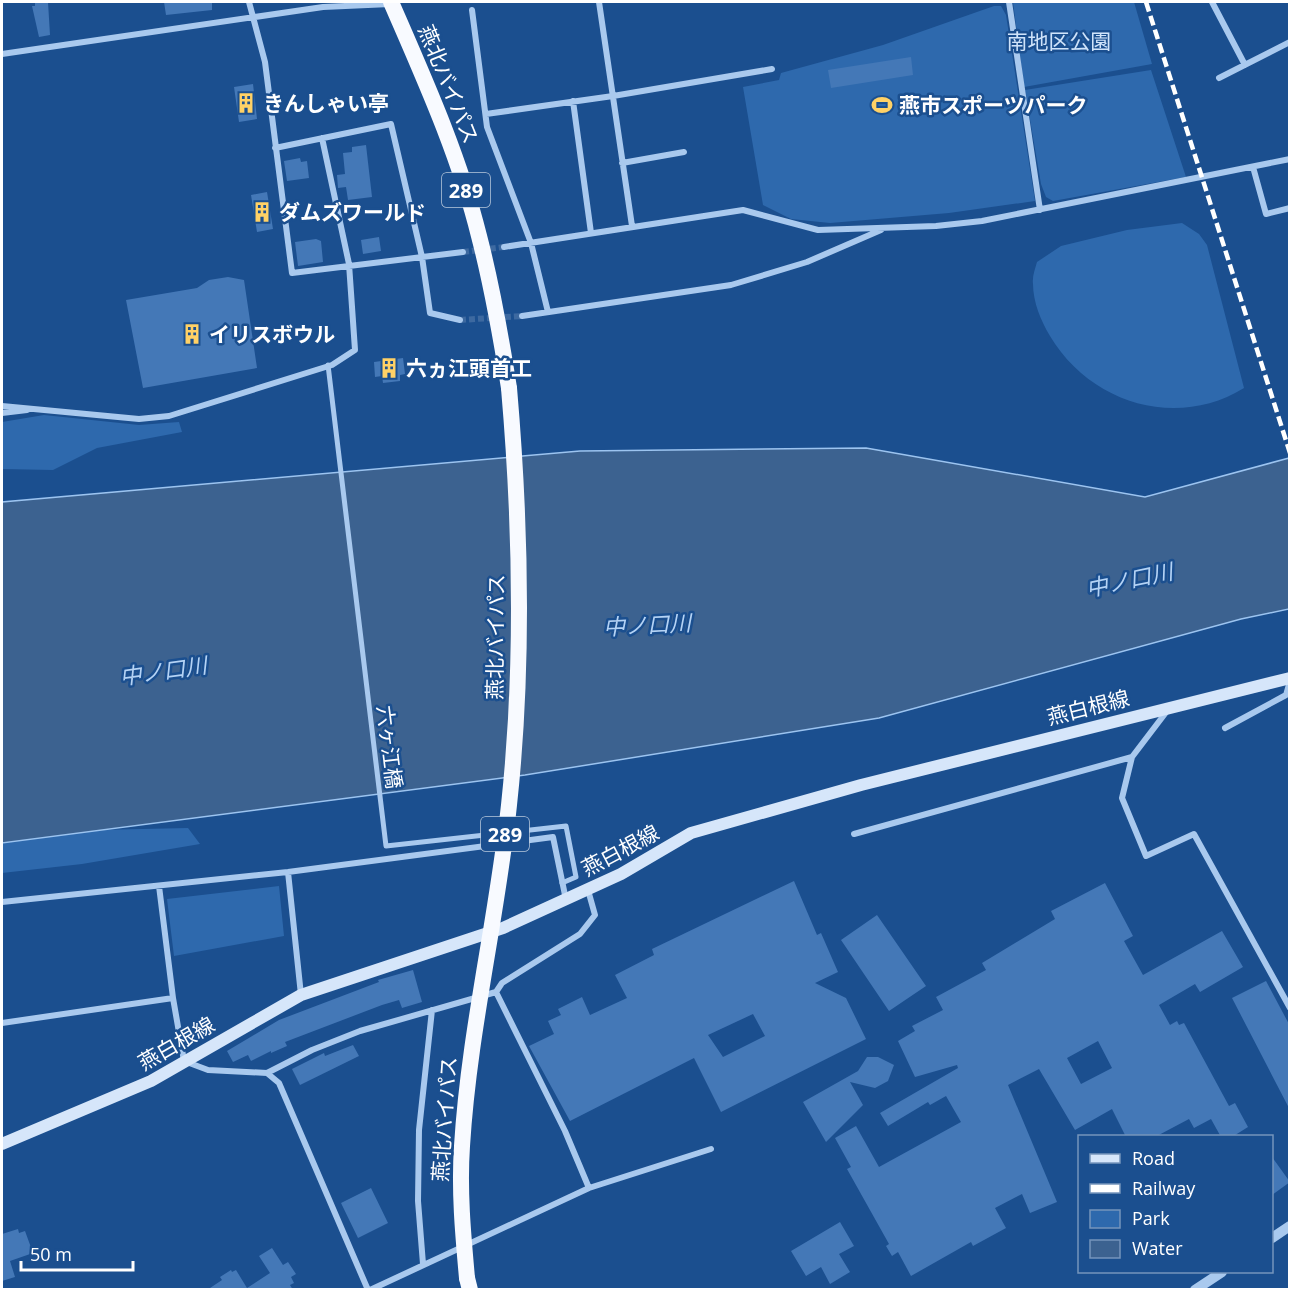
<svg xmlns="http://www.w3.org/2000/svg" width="1291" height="1291" font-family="'Open Sans','Noto Sans JP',sans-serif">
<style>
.green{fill:#2e69ad}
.water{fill:#3c6290;stroke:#9cc4f0;stroke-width:1.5}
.building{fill:#4478b7;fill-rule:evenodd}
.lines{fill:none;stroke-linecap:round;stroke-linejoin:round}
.minor-tunnel{stroke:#3d69a0;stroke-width:6;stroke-dasharray:6 3;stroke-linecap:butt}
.pedestrian{stroke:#a9c9ee;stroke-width:5}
.minor{stroke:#a9c9ee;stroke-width:6}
.tertiary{stroke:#a9c9ee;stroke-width:10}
.secondary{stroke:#d6e6fa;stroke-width:12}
.trunk{stroke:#f8faff;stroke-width:16}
.rail{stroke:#fff;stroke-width:4.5;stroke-dasharray:10 4.5;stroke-linecap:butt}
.trunk-bridge{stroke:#f8faff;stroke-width:16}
.labels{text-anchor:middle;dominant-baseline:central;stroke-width:5;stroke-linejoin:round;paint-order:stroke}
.shield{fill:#1b4f8f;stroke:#bbcadd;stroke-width:1.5}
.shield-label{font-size:20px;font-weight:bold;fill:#fff}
.park-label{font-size:21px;fill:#cfe3fa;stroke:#1b4f8f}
.street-label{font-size:21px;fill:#fff;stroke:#1b4f8f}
.poi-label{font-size:21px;font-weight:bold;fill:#fff;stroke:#1b4f8f;text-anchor:start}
.water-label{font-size:22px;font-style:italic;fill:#b5d3f5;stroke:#1b4f8f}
</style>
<rect width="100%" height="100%" fill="#1b4f8f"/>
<path class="green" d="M1013,2H1134L1152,64L1024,87Z
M994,6H1001L1006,15L1035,201L949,213L830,223L791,219L763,205L743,87L779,80L781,73L883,45Z
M1151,70L1186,177L1053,201L1046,197L1041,184L1025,90Z
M1182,223L1199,234L1207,245L1244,388C1176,430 1090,403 1050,336C1041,321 1033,302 1033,284C1032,277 1035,269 1037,262L1061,246L1127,230Z
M44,415L139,425L179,422L182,432L97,448L53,470L2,469V422Z
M188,828L200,844L82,864L2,873V836L49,831Z
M279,886L284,936L174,956L167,899Z"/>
<path class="water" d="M866,448L1145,497L1289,458V609L1241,619L879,718L525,775L2,843V502L580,451Z"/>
<path class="building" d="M35,2H48L50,35L39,37L32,6H35Z
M164,2H212V10L166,15Z
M911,57L913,75L831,88L828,70Z
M253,84L257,119L239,122L234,87Z
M366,145L372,197L348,200L346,187L338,188L337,175L345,174L343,153L352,152V147Z
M300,158L301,162L307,161L309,178L287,181L284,161Z
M267,192L273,229L257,232L251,195Z
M379,237L381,251L363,254L361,240Z
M316,239L321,241L323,262L298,266L295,242Z
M228,277L244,280L257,368L143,388L126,300L197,288L209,280Z
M403,358L405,374L400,375V381L383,383L382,376L375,377L374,362Z
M794,881L817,935L821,933L838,972L815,983L846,998L866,1039L721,1112L694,1058L570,1121L529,1046L554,1034L548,1021L561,1015L558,1009L582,997L590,1015L627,998L615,975L654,955L652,949ZM753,1014L765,1036L723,1057L708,1035Z
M1105,883L1133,936L1124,941L1143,975L1222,931L1243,967L1200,992L1195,984L1159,1005L1170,1025L1177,1021L1179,1025L1184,1023L1229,1106L1235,1103L1248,1127L1232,1137H1221L1211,1119L1194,1128L1189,1119L1155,1137H1126L1112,1109L1075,1130L1039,1069L1008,1085L1057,1202L1030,1213L1022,1194L995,1208L1006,1228L973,1246L971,1242L911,1276L898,1252L892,1256L886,1246L889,1244L847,1169L851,1167L835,1138L856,1126L879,1167L961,1122L946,1096L930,1105L928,1102L888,1126L880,1113L958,1068L957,1065L915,1077L898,1041L915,1031L912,1026L943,1010L936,997L986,970L982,963L1055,919L1051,911ZM1098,1041L1112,1068L1081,1084L1067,1058Z
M877,915L926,986L889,1011L841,940Z
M413,970L422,1002L402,1008L399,1000L382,1005L285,1042L287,1046L271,1053V1051L251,1061L248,1055L233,1062L227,1051L279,1020L379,982L378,980Z
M1266,981L1290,1026V1110L1232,998Z
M353,1045L359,1056L300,1085L292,1069L324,1053L325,1056Z
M867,1057H878L894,1065L888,1081L875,1088L850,1082L863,1105L826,1142L803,1102L858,1071Z
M1272,1157L1290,1182L1272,1195Z
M371,1188L388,1223L358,1238L341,1203Z
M840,1222L854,1246L839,1254L850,1272L830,1284L821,1267L806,1276L791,1251Z
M18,1229L19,1233L25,1231L33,1253L10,1261L15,1277L2,1281V1234Z
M272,1248L283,1265L288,1262L296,1274L291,1277L294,1283L290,1285L293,1290H207L222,1280L220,1277L231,1270L232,1272L236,1270L247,1288L270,1273L259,1256Z"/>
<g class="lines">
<path class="minor-tunnel" d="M463,252L504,247
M460,320L522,316"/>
<path class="pedestrian" d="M328,365L386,846L566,826L576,877L562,883"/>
<path class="minor" d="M249,2L265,62L292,273L463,252
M599,2L632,226
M1009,2L1040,210
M1212,2L1245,65
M472,10L487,127L531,243L548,312
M2,54L323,7L390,4
M1219,78L1290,42
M573,101L591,233
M486,114L613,96L772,69
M275,148L391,124L422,257L430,313L460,320
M622,163L684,152
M1253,167L1266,214L1290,208
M504,247L743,210L818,230L936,226L982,221L1290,159
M522,316L731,285L807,262L881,230
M2,406L139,419L169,416L332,365L355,350L349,264L322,138
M2,413L27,410
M1167,711L1132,757L1122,798L1146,856L1194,834L1290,1008
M1225,728L1286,695L1290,681
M854,834L1132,757
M288,872L301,995
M159,886L173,998L184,1061L208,1070L267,1073L312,1050L360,1031L496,992L502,983L580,934L595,915L588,890
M2,902L288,872L553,837L566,900
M496,992L565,1131L589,1188
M2,1023L173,998
M267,1073L279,1083L368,1290
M423,1264L418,1201L419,1130L432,1010
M370,1290L589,1188L711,1149"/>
<path class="tertiary" d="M1272,1238L1290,1226
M1195,1290L1222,1272"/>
<path class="secondary" d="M2,1144L151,1081L301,995L503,928L621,874L691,833L861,785L1290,678"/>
<path class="trunk" d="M391,2C424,78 459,155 479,236C492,286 501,337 509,388
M467,1278L470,1290"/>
<path class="rail" d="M1146,2L1290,453"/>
<path class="trunk-bridge" d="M467,1278C463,1234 459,1190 462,1146C469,1031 497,919 509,805C524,666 521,527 509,388"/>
</g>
<defs>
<g id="building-bare" transform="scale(1.62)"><path d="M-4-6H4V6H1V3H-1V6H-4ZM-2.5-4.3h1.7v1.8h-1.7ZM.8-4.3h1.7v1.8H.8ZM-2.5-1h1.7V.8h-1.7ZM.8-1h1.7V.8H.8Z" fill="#ffd166" stroke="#1b4f8f" stroke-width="2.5" paint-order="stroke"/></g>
<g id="stadium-bare" transform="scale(1.62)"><path d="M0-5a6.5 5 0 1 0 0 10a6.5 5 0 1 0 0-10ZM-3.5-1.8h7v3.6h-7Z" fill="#ffd166" stroke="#1b4f8f" stroke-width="2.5" paint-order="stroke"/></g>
</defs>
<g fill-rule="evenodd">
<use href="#building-bare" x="246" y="103"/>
<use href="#stadium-bare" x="882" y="105"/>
<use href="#building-bare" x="262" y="212"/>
<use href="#building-bare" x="192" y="334"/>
<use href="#building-bare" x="389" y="368"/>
</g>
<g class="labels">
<g class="shield">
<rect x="442" y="173" width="48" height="34" rx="4.5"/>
<rect x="481" y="817" width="48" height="34" rx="4.5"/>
</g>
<g class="shield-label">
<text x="466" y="190">289</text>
<text x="505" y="834">289</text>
</g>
<g class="park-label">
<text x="1059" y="41">南地区公園</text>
</g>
<g class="street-label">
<text transform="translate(449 84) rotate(68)">燕北バイパス</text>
<text transform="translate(495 637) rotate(-89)">燕北バイパス</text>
<text transform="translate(1088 707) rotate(-14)">燕白根線</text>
<text transform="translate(390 747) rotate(83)">六ヶ江橋</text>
<text transform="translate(620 850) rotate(-28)">燕白根線</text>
<text transform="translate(176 1043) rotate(-30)">燕白根線</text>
<text transform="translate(444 1119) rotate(-86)">燕北バイパス</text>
</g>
<g class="poi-label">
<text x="263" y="103">きんしゃい亭</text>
<text x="899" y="105">燕市スポーツパーク</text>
<text x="279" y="212">ダムズワールド</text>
<text x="209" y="334">イリスボウル</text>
<text x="406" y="368">六ヵ江頭首工</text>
</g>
<g class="water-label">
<text transform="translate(1129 579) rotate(-12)">中ノ口川</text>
<text transform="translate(647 624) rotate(-3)">中ノ口川</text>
<text transform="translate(163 670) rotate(-8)">中ノ口川</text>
</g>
</g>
<rect width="1291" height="1291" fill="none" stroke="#ffffff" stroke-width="6"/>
<rect x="1078" y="1135" width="195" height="138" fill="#1b4f8f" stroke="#7695bc" stroke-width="1.5"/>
<rect x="1090" y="1154" width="30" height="9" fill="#d6e6fa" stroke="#7695bc" stroke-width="1.5"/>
<text x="1132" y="1165" font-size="18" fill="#ffffff">Road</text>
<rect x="1090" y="1184" width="30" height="9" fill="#ffffff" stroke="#7695bc" stroke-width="1.5"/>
<text x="1132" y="1195" font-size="18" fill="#ffffff">Railway</text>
<rect x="1090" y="1210" width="30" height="18" fill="#2e69ad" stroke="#7695bc" stroke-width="1.5"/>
<text x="1132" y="1225" font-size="18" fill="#ffffff">Park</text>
<rect x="1090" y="1240" width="30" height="18" fill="#3c6290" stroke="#7695bc" stroke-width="1.5"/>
<text x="1132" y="1255" font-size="18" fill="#ffffff">Water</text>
<path d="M21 1261v9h112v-9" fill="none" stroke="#ffffff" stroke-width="3"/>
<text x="30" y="1261" font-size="18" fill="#ffffff" stroke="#1b4f8f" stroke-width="4.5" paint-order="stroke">50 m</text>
</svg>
